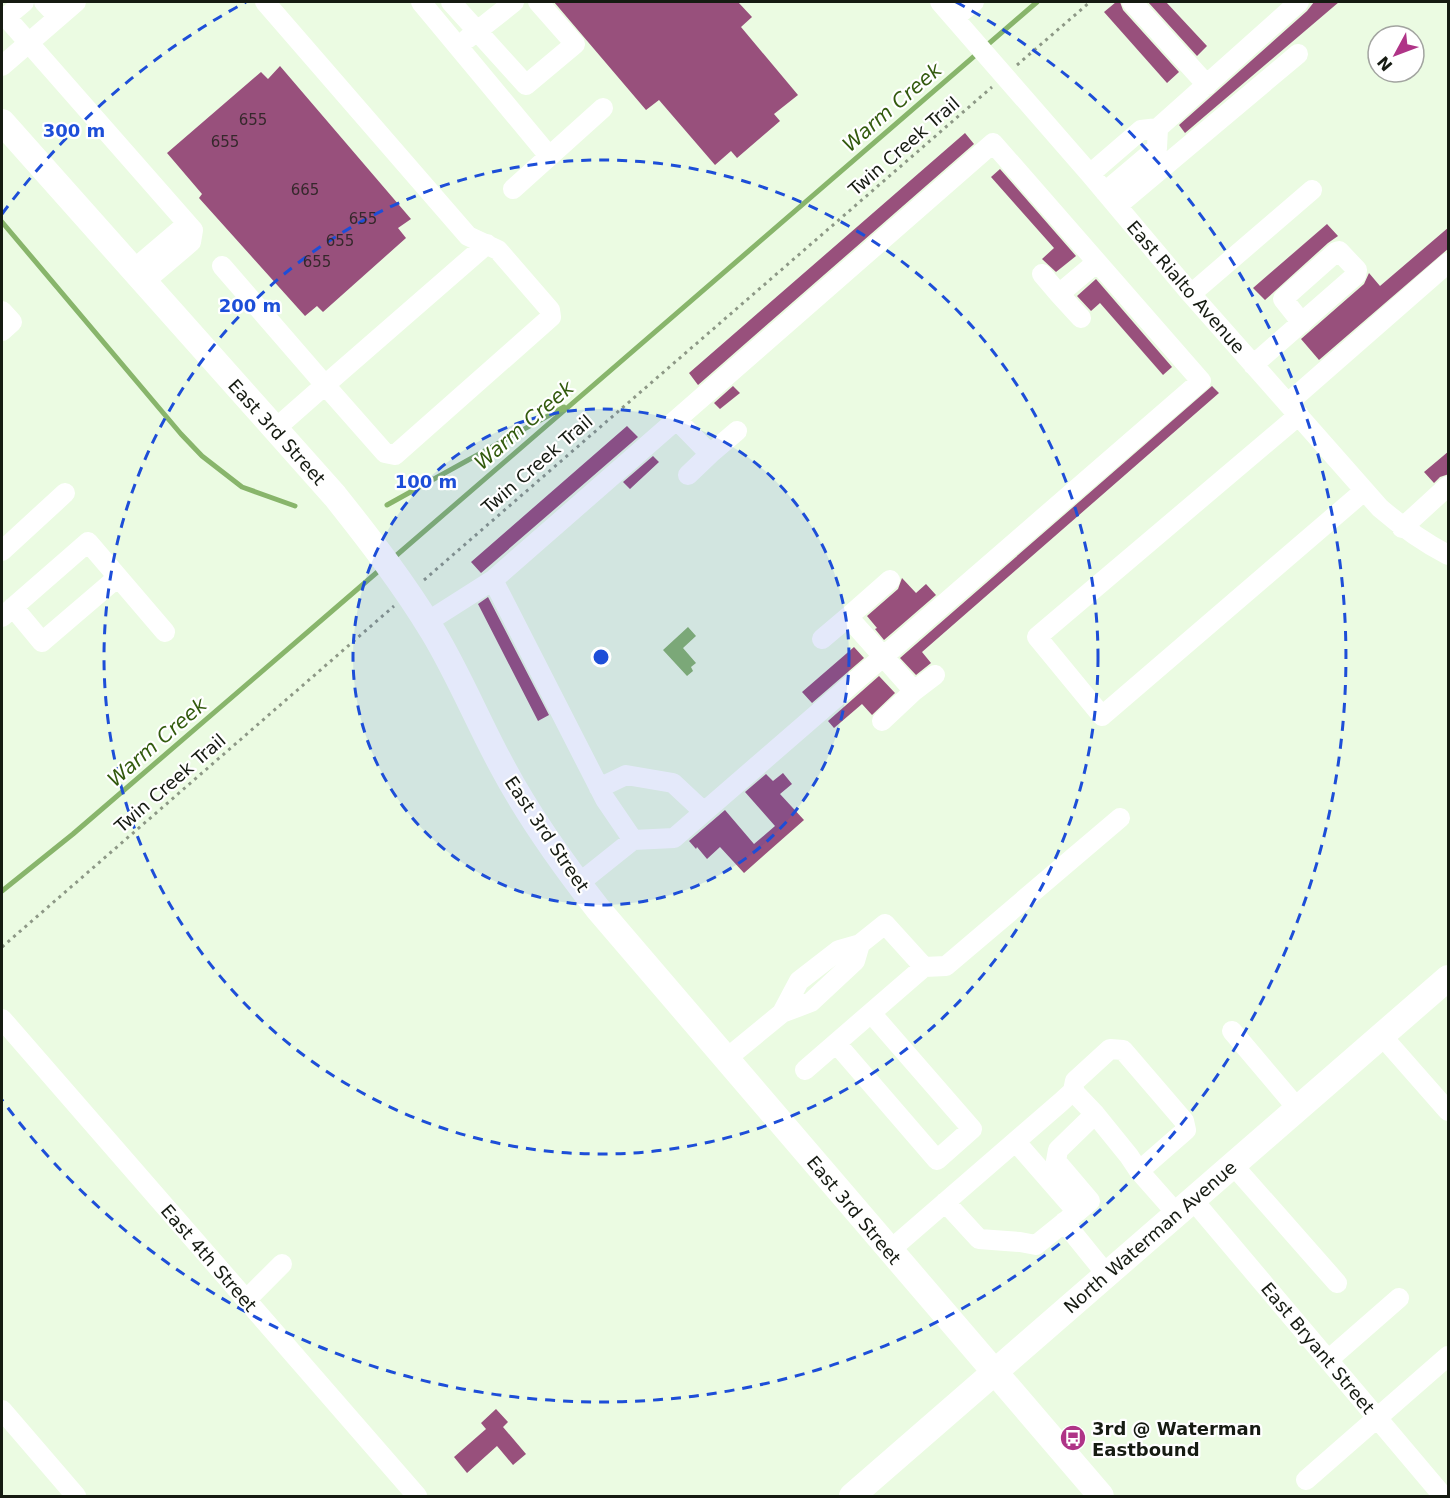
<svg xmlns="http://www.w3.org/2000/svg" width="1450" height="1498" font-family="'DejaVu Sans',sans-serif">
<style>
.water{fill:#88b56b}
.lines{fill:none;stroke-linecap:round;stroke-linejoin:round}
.stream{stroke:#88b56b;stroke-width:5}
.building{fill:#98507c}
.path{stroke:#8d9886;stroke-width:3;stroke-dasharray:3 4.5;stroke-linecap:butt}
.minor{stroke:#fff;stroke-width:20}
.major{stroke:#fff;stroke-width:26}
.ring{fill:none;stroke:#1d4ed8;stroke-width:3;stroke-dasharray:10 8}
.labels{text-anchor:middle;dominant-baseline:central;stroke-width:4.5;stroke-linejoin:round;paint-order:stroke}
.number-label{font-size:15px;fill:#36282c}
.street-label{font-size:18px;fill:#161b12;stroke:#fff}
.poi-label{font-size:18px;font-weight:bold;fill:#161b12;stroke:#fff;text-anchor:start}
.water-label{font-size:20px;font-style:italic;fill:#335b0e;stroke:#fff}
.centre{fill:#1d4ed8;stroke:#fff;stroke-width:3}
.ring-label{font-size:18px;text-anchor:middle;font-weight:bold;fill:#1d4ed8;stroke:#fff;stroke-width:4.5;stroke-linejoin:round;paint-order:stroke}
</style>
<rect width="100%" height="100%" fill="#ebfbe2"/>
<path class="water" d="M688,627L696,636L683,648L696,663L691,667L693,671L687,676L663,650Z"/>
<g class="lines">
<path class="stream" d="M2,222L181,434L202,456L242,487L295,506
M387,505L564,407
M391,560L1037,2
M2,891L73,834L382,568"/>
</g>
<path class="building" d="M554,2H738L752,17L741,27L798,95L774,114L780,121L737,158L731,151L715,165L659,100L646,110Z
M1116,2H1120L1123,10L1179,72L1167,83L1104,12Z
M1148,2H1166L1207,46L1197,56Z
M1314,2H1339L1185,133L1179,125L1307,11Z
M280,66L411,219L398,228L406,238L323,312L317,306L305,316L199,198L202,194L167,153L261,72L268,79Z
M965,133L974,144L698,385L689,373Z
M1000,169L1076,256L1056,272L1042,259L1054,248L991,177Z
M1327,224L1338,236L1328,243L1265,300L1253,288Z
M1449,227V248L1319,360L1301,339L1364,284L1369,273L1380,286Z
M1096,279L1172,367L1163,375L1100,303L1091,311L1077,296Z
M733,386L740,393L720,409L714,403Z
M1212,386L1219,393L922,652L931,663L916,675L900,658Z
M627,426L638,437L481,573L471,562Z
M1449,451V474L1440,477L1434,483L1424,472Z
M653,456L659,462L630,489L623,482Z
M902,578L916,593L926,584L936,595L884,640L875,629L877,628L867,616L898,589Z
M488,597L549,715L538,721L478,604Z
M854,647L864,658L812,703L802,692Z
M879,676L895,693L872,715L862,704L834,728L828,721Z
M783,773L792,784L780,794L804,820L744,873L720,847L707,859L697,847L696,849L689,841L725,810L754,844L775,826L745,792L766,774L773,781Z
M496,1409L508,1422L503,1427L526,1454L513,1465L497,1446L467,1473L454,1457L486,1429L481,1423Z"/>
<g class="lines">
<path class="path" d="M1017,65L1090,2
M424,580L992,87
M2,947L394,606"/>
<path class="minor" d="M24,2L6,17L193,230
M44,2L58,17
M265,2L468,236L498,250L550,310L551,317L395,455L385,453L325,385L487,244
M421,2L549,156
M451,2L526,85L575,44L538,2
M940,2L1090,174L1191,294L1380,508C1402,527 1423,542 1448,555
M1132,2L1207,85
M954,18L974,2
M467,39L514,2
M2,66L76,2
M1090,174L1141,130L1158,128L1299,2
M513,189L603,108
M1105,192L1157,148L1158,128
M1117,206L1298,54
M222,266L325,385L275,429
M133,270L181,229L193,230L191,242L144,282
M1042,274L1059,294
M1191,294L1312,190
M2,311L12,322L2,331
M1081,318L1059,294L1097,262
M1253,365C1287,335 1322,305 1356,275L1357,270L1339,251L1336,252L1283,299L1302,323
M1288,403L1448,263
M1299,415L1037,637L1102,716L1364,491
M677,420L710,454L688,475
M710,454L737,431
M1402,528L1448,486
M2,551L65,493
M13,607L42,642L118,577
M2,617L88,542L165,632
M427,622L493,580
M822,639L848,617
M914,691L935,675
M882,721L914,691L848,617L890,580
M599,788L626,775L673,783L704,812
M578,884L633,840L674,838L1201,381L993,143L493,580L605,799L633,840
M924,967L946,966L1120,818
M782,1013L799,981L839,950L860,944L885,924L924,967L805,1070
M2,1019L417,1496
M1232,1031L1298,1109
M1382,1036L1448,1111
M836,1043L937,1160L972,1129L871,1013
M726,1059L782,1013L811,1002L855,961L860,944
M1073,1091L1095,1114L1129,1156L1139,1171L1177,1214
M1233,1165L1337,1283
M1193,1200L1443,1496
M945,1202L979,1239L1020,1242L1036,1245L1077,1212L1016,1142
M1077,1212L1090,1201L1056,1161L1058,1150L1095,1114
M1064,1222L1107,1275
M889,1251L1061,1102L1073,1091L1075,1081L1110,1049L1123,1050L1184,1121L1186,1130L1139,1171
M246,1300L282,1264
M1328,1360L1399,1298
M2,1410L76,1496
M1306,1480L1448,1356"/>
<path class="major" d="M2,122L335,496C370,540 404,584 433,632C459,675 478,722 502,766C529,817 562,863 598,909L1101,1496
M852,1496L1448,978"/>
</g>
<circle cx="601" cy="657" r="248" fill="#1d4ed8" fill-opacity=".12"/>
<g class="ring">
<circle cx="601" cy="657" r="248"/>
<circle cx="601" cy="657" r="497"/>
<path d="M2 214A745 745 0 0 1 246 2M956 2A745 745 0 1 1 2 1100"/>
</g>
<defs>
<g id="bus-disc" transform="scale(1.35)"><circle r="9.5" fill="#af3487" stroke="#fff"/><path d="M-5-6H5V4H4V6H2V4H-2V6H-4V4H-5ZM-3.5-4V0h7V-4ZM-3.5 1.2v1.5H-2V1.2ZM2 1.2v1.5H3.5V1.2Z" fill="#fff"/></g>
</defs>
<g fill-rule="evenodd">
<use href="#bus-disc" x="1073" y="1438"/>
</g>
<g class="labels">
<g class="number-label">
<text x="253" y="120">655</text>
<text x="225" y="142">655</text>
<text x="305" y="190">665</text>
<text x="363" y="219">655</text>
<text x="340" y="241">655</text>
<text x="317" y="262">655</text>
</g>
<g class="street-label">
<text transform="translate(904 146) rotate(-41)">Twin Creek Trail</text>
<text transform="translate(1186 287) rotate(49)">East Rialto Avenue</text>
<text transform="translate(277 432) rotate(48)">East 3rd Street</text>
<text transform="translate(537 464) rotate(-41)">Twin Creek Trail</text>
<text transform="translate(170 783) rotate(-41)">Twin Creek Trail</text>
<text transform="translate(547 834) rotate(56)">East 3rd Street</text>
<text transform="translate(854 1210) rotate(50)">East 3rd Street</text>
<text transform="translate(1150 1237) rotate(-41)">North Waterman Avenue</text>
<text transform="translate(209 1258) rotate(49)">East 4th Street</text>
<text transform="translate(1318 1348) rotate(50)">East Bryant Street</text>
</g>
<g class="poi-label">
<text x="1092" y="1428">3rd @ Waterman<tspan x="1092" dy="21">Eastbound</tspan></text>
</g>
<g class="water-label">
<text transform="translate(892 107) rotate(-41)">Warm Creek</text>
<text transform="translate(524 425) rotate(-41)">Warm Creek</text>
<text transform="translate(157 742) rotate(-41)">Warm Creek</text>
</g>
</g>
<circle cx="601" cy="657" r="9" class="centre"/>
<g class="ring-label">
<text x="74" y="137">300 m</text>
<text x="250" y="312">200 m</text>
<text x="426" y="488">100 m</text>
</g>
<rect width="1450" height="1498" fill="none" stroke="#161b12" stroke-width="6"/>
<g transform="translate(1396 54) rotate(229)"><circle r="28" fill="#ffffff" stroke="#a2a4a0" stroke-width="1.5"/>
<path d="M0-4.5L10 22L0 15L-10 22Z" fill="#af3487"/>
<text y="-9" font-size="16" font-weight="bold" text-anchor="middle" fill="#161b12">N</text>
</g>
</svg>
